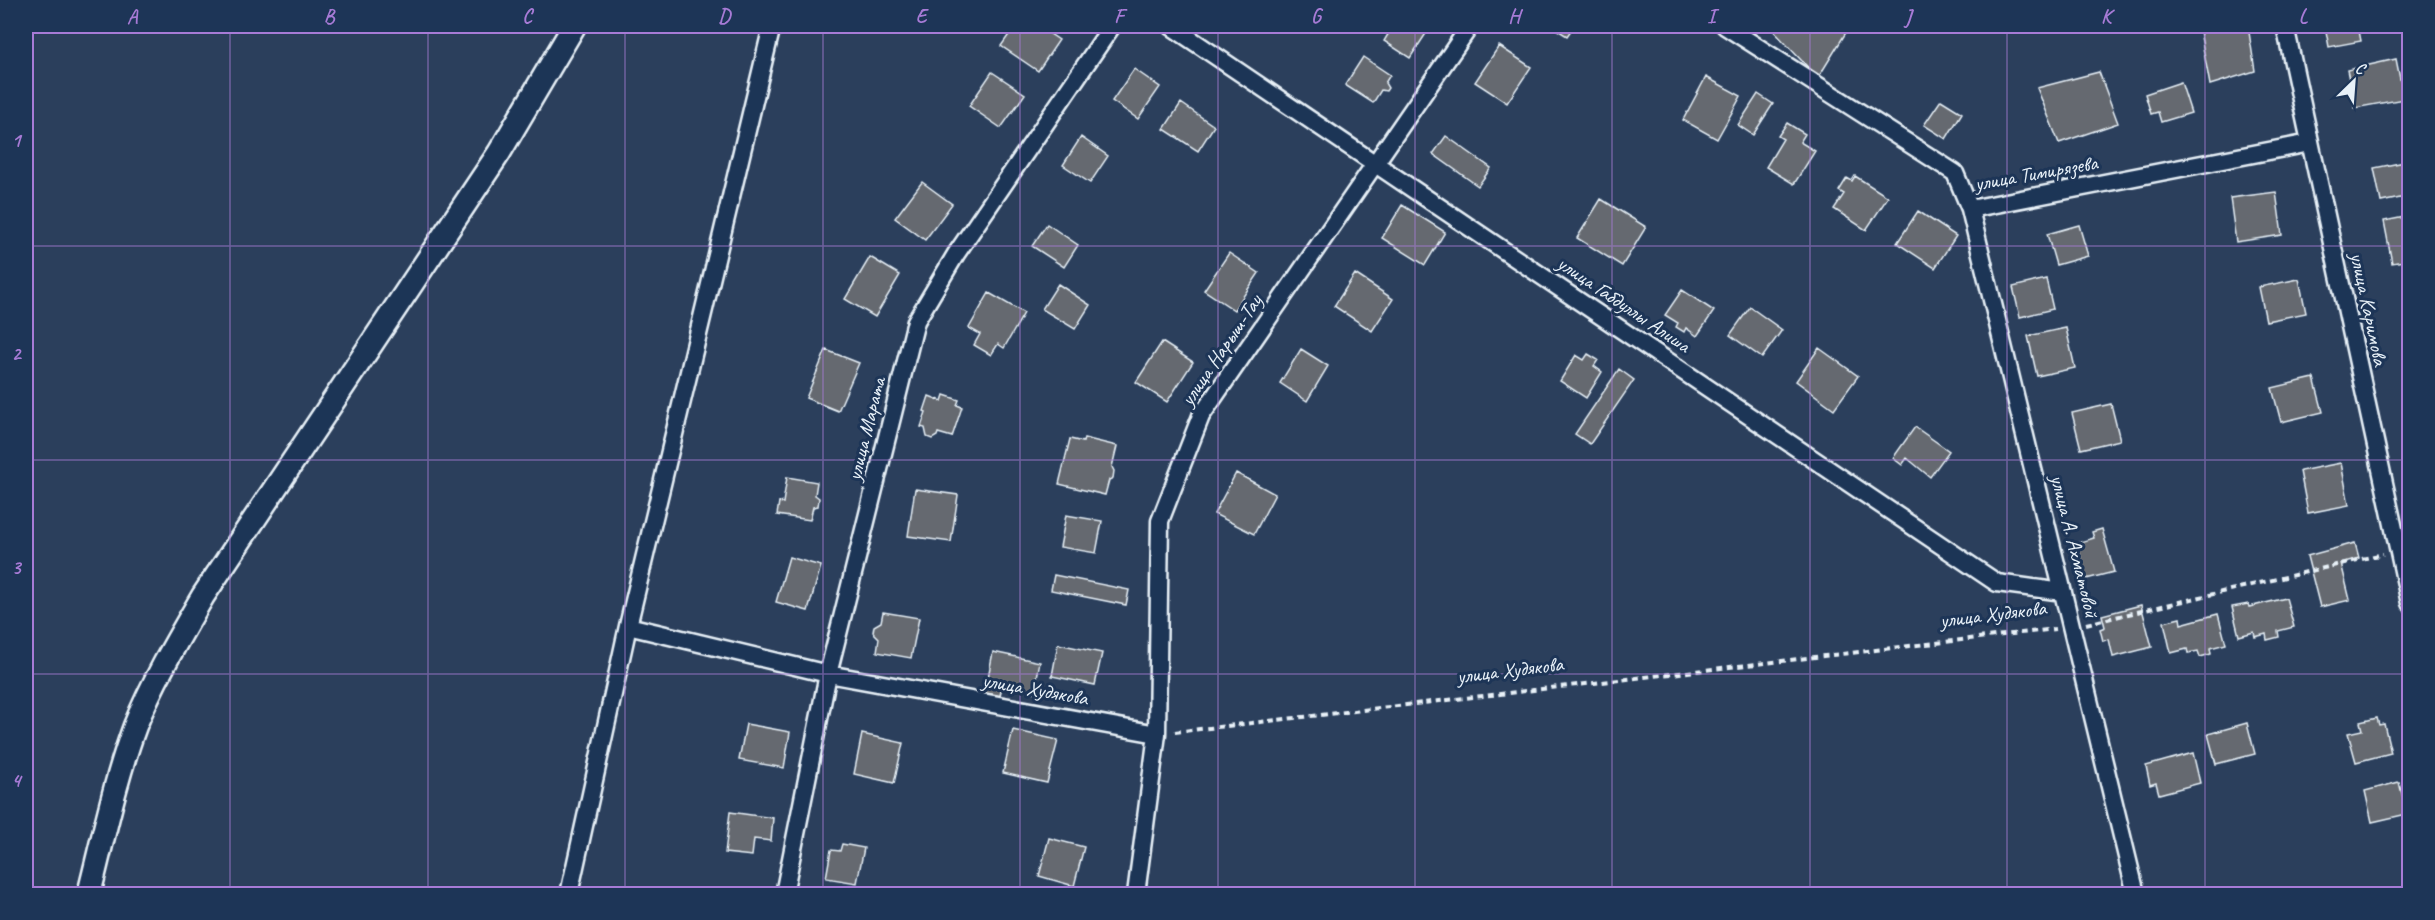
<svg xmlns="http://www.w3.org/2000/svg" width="2435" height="920" font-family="Caveat,sans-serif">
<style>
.building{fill:#65696f;stroke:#e8f1f8;stroke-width:1.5}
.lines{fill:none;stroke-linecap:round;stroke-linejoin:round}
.minor-casing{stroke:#e8f1f8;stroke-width:21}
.secondary-casing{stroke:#e8f1f8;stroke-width:27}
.path{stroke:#e8f1f8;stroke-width:4;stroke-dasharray:6 4.5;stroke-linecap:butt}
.minor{stroke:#1d3557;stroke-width:16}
.secondary{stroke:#1d3557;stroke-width:22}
.grid{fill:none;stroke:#a77bd6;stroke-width:1.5;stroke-opacity:0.55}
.labels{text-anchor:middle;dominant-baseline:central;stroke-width:6;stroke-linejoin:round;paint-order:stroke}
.street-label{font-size:21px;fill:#e8f1f8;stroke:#1d3557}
.neatline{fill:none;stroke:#a77bd6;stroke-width:2}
.grid-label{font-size:20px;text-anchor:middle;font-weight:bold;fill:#a77bd6}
</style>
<rect width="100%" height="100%" fill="#2b3f5c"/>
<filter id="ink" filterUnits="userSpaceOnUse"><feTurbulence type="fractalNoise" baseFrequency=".0167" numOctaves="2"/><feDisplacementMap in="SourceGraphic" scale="12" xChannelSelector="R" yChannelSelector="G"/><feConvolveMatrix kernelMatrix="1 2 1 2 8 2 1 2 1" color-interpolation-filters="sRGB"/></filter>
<g filter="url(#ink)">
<path class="building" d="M1015,26H1038L1059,40L1038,71L1001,46Z
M1393,26H1431L1410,58L1384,41Z
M1551,26H1574L1567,36Z
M1772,26H1850L1818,78L1771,28Z
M2222,26H2248L2255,71L2210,85L2200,31Z
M2325,26H2358L2361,41L2329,47Z
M1499,46L1531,67L1507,103L1475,82Z
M1363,57L1390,75L1385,83L1388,88L1386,91L1381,90L1373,103L1345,85Z
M2396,59L2404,99L2355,108L2347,70Z
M1134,69L1160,87L1138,119L1112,101Z
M992,72L1025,94L1001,128L969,106Z
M2099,72L2118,123L2059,143L2037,88Z
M1706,77L1741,96L1717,139L1683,120Z
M2181,82L2191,113L2161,122L2158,112L2151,114L2145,94Z
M1758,94L1773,104L1753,135L1738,125Z
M1941,100L1962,113L1946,139L1924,125Z
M1181,103L1214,126L1198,151L1164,129Z
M1787,123L1805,134L1800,142L1815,151L1794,184L1766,167L1783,139L1778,136Z
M1446,136L1491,168L1478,186L1433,154Z
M1081,137L1108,156L1090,183L1063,165Z
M2410,161V196L2381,202L2374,168Z
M1855,176L1888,197L1866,230L1834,209L1844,194L1839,191L1847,178L1852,181Z
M922,182L952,204L925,240L895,218Z
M2276,192L2282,235L2236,242L2230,198Z
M1601,199L1646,227L1622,266L1577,238Z
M1402,205L1445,232L1425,265L1382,238Z
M1918,211L1956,236L1935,268L1897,243Z
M2410,216V260L2392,263L2384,221Z
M1047,224L1078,245L1064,267L1032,246Z
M2079,225L2088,256L2056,265L2047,234Z
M1229,253L1259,273L1234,310L1204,290Z
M870,257L900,275L875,317L845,299Z
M1355,274L1393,299L1372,331L1334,306Z
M2046,279L2053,309L2020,317L2013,287Z
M2299,279L2306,313L2266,321L2259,287Z
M1058,284L1090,305L1075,329L1042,309Z
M1682,290L1714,311L1697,336L1686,328L1684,332L1676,327L1678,323L1665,315Z
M989,293L1024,313L1004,348L998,344L991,355L974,345L980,334L969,328Z
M1750,307L1782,330L1762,358L1730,335Z
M2066,328L2075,368L2037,376L2028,336Z
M1162,342L1193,362L1167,402L1136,382Z
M1819,348L1858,376L1834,409L1796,381Z
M1301,349L1328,366L1307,401L1280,383Z
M826,350L859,363L838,411L806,398Z
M1588,354L1598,360L1594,366L1602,372L1586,398L1560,381L1576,355L1584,360Z
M1619,369L1634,380L1590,444L1575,434Z
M2314,378L2323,412L2281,422L2272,388Z
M944,395L959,400L957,405L962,407L952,437L938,433L937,436L932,439L927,437L925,428L921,427L926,412L924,411L929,396L942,401Z
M2111,404L2120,440L2081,449L2072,413Z
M1915,427L1949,451L1930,477L1907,458L1902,465L1893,458Z
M1084,438L1117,446L1112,467L1114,471L1113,478L1109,480L1105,495L1059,484L1070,439L1083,442Z
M2341,463L2349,505L2308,513L2300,471Z
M1236,473L1275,494L1254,534L1214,514Z
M787,477L817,482L815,495L819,498L818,506L813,507L810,520L777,515L779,502L783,503Z
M915,489L958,495L951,542L908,536Z
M1066,515L1102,521L1096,553L1060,547Z
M2102,529L2114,572L2086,579L2077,543L2094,538L2092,532Z
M2355,543L2359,558L2341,563L2350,600L2320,607L2307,556Z
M789,557L821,566L808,611L776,602Z
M1054,575L1129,590L1126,605L1051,590Z
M2286,598L2294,627L2278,631L2279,637L2267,640L2266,634L2255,637L2254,632L2239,636L2232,607L2248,604L2249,607Z
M2141,605L2152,647L2113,657L2109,639L2103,641L2100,629L2105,627L2102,615Z
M883,612L919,618L911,658L877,652L879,638L873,632L874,626L881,622Z
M2218,614L2226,644L2210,648L2211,654L2200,657L2198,651L2188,653L2187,649L2171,653L2164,622L2180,618L2181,624Z
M1058,644L1102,653L1095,685L1052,676Z
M993,652L1040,662L1034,692L1002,685L1000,696L985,693Z
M2377,718L2379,725L2384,724L2391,753L2356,762L2348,733L2362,730L2360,722Z
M2247,723L2255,754L2216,764L2208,734Z
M746,724L790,732L784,768L739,760Z
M1013,730L1058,740L1047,783L1003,773Z
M862,734L903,743L894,783L854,774Z
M2193,753L2200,783L2159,794L2156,783L2150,785L2146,766Z
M2399,782L2407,814L2372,822L2365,791Z
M730,812L773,818L771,841L754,839L752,856L725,853Z
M1049,838L1084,847L1074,886L1039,876Z
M842,844L864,848L857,883L826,878L831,850L840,851Z"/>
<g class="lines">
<g class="minor-casing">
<path id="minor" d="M1171,26L1997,583L2063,592
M1725,26L1955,173L1970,209L2136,894
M2285,26L2410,603
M1970,209L2310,143
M628,626L828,674L1157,734
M569,894L628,626L772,26
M784,894L828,674L916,321L956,254L1112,26
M1136,894L1157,734L1160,521L1201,416L1470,26"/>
</g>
<g class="secondary-casing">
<path id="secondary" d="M89,894C103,839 115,780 135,726C153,681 178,639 203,596L499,153L574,26"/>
</g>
<path class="path" d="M2086,624L2383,554
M1175,732L2055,629"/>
<use href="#minor" class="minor"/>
<use href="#secondary" class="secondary"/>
</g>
</g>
<path class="grid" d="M230,26V894M428,26V894M625,26V894M823,26V894M1020,26V894M1218,26V894M1415,26V894M1612,26V894M1810,26V894M2007,26V894M2205,26V894M26,246H2410M26,460H2410M26,674H2410"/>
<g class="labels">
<g class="street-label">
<text transform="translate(2036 173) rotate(-10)">улица Тимирязева</text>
<text transform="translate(1624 304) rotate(34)">улица Габдуллы Алиша</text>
<text transform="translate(2369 309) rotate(78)">улица Каримова</text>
<text transform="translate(1221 350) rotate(-56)">улица Нарыш-Тау</text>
<text transform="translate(866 429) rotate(-76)">улица Марата</text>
<text transform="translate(2075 546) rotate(76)">улица А. Ахматовой</text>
<text transform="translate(1993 614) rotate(-7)">улица Худякова</text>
<text transform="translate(1510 670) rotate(-7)">улица Худякова</text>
<text transform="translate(1035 689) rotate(10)">улица Худякова</text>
</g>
</g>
<rect width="2435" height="920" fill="none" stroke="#1d3557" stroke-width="66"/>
<g transform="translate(2354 81) rotate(25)" stroke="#1d3557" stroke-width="4.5" paint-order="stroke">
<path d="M0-4.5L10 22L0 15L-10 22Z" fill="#e8f1f8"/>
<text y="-9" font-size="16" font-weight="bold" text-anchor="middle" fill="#e8f1f8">С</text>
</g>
<rect x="33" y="33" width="2369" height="854" class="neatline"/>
<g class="grid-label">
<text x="132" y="23">A</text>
<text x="329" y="23">B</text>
<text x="527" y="23">C</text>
<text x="724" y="23">D</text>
<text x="921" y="23">E</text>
<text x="1119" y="23">F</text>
<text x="1316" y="23">G</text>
<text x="1514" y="23">H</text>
<text x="1711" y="23">I</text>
<text x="1908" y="23">J</text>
<text x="2106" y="23">K</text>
<text x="2303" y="23">L</text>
<text x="16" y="147">1</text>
<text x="16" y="360">2</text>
<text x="16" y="574">3</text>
<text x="16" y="787">4</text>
</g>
</svg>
